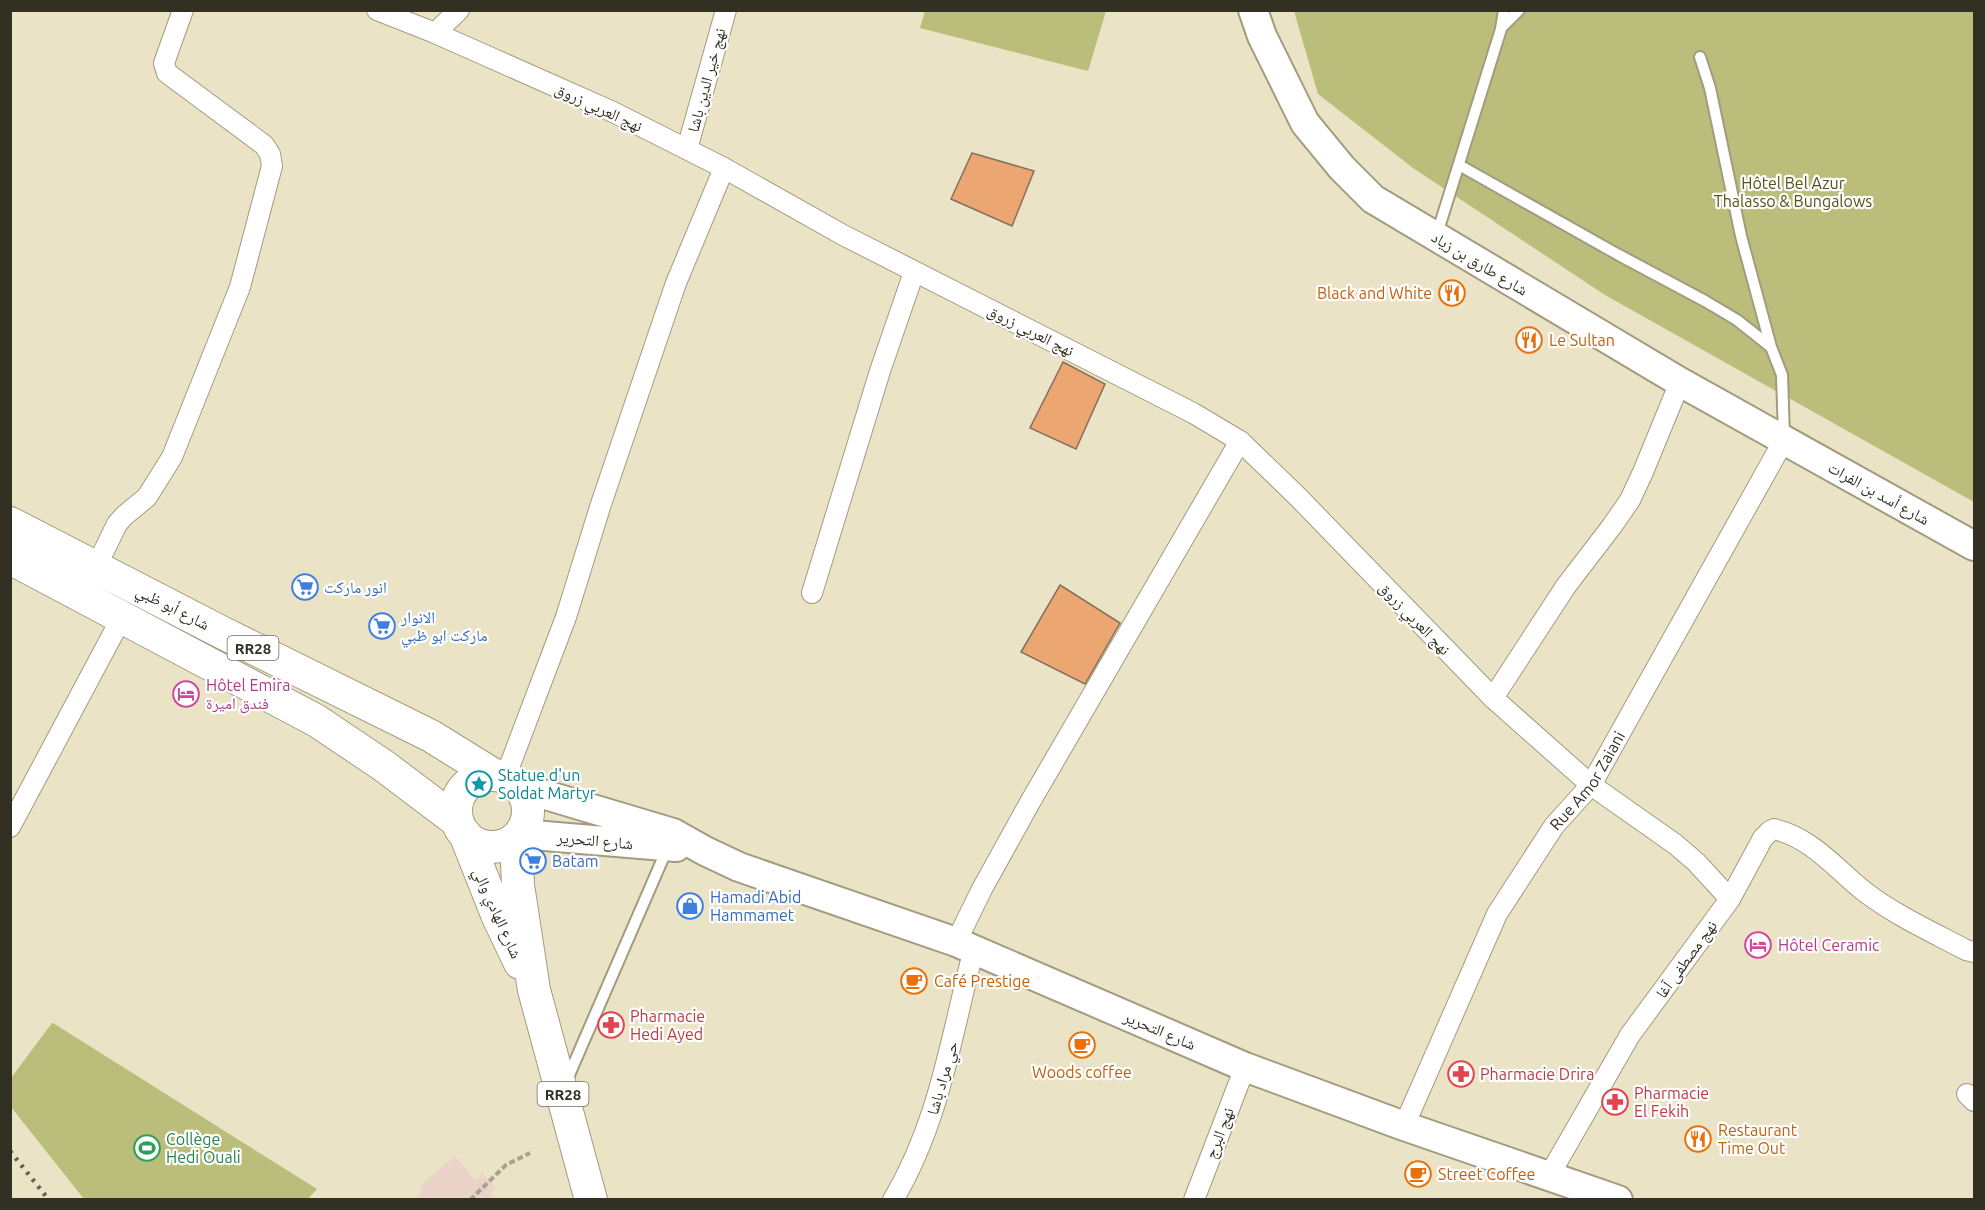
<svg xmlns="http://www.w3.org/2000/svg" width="1985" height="1210" font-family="Ubuntu,'Noto Naskh Arabic',sans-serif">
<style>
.education{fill:#ead3c8}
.green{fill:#bbbe7a}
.building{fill:#eba672;stroke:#876f5d;stroke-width:1.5}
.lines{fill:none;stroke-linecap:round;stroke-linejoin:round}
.lane-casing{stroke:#a39b7f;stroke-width:14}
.street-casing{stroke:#a39b7f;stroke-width:22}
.secondary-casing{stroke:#a39b7f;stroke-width:32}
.primary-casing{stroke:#a39b7f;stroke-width:34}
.path{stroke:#a9a38b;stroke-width:4;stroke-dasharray:6 3;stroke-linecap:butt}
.lane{stroke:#fff;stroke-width:10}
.street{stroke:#fff;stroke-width:20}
.secondary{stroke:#fff;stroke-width:28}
.primary{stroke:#fff;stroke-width:32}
.rail{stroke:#666150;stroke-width:4.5;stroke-dasharray:3 6;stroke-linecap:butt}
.labels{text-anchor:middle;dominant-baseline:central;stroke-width:4.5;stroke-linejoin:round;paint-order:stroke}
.shield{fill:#fff;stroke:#706d65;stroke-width:1.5}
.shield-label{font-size:15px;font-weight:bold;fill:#322f23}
.street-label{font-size:16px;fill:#322f23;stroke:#fff}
.park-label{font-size:16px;fill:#535416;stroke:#fff}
.food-label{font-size:16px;fill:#c56008;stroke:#fff;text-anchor:start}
.shop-label{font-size:16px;fill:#366cbe;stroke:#fff;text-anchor:start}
.hotel-label{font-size:16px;fill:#b23c85;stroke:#fff;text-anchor:start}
.culture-label{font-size:16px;fill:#0d838f;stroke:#fff;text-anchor:start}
.health-label{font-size:16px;fill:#be3a42;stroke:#fff;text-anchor:start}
.leisure-label{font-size:16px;fill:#27864d;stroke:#fff;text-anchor:start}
</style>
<rect width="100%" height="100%" fill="#ebe3c5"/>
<path class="education" d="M455,1156L475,1180L482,1173L496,1188L490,1193L496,1199H418L424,1182Z"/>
<path class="green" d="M925,11V10L1106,11L1088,71L920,28Z
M1294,11H1974V502L1605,295L1413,168L1318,94Z
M52,1023H53L317,1189L307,1200L84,1199L11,1107V1078Z"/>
<path class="building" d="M972,153L1034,171L1012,226L951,199Z
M1063,362L1105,384L1076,449L1030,428Z
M1060,585L1120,623L1085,684L1021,652Z"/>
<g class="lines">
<g class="lane-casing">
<path id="lane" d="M1501,28L1519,10
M1700,57L1710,88L1741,236L1771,347
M1459,165L1617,254L1705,301L1737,320L1771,347L1782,375L1784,437
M1437,234L1501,29L1504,10
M566,1082L667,849"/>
</g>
<g class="street-casing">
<g id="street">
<path d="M377,10L435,33L613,112L724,168L843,235L1193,413L1240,441L1298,497L1493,698L1591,785L1675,844L1696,862L1730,899L1630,1035L1550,1174"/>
<path d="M435,33L459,10"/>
<path d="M687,149L726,10"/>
<path d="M96,567L117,524L124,516L147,497L172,457L240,287L272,166L270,154L264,145L167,73L164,63L183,10"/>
<path d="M812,593L880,371L914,272"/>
<path d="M1493,698L1566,586L1612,526L1630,500L1643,472L1680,382"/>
<path d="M505,778L566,617L601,504L676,283L724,168"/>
<path d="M10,827L122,617"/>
<path d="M1730,899L1763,838L1770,831L1774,829C1812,838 1836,869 1865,892C1895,915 1932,932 1966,950L1974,952"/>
<path d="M956,942L982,889L1029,804L1240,441"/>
<path d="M1967,1094L1974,1101"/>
<path id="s1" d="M1404,1126L1497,914L1554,826L1591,785L1784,440"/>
<path d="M893,1200C940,1121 951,1036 974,949"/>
<path d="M1194,1200L1245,1067"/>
</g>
</g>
<g class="secondary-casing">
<path id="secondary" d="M1253,10L1262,36L1305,123L1342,168L1373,199L1680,382L1974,546
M519,787L673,833L705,851L739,867L956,942L1245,1067L1404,1126L1618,1200
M521,834L676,847"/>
</g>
<g class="primary-casing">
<path id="primary" d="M10,523L223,633L431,736L494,775
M10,558L317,721L384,766L458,822
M456 811a36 36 0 1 1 72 0a36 36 0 1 1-72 0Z
M465,834L498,917L520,963
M516,839L518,885L534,990L591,1200"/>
</g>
<path class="path" d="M470,1200L506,1165L530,1153"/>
<use href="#lane" class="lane"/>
<use href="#street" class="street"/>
<use href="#secondary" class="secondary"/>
<use href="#primary" class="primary"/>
<path class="rail" d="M10,1151L49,1200"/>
</g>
<defs>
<g id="restaurant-ring" transform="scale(1.35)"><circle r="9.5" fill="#fff" stroke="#e8710a" stroke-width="1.5"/><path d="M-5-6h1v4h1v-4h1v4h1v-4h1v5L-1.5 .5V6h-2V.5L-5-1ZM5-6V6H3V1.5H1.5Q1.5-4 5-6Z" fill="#e8710a"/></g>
<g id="supermarket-ring" transform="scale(1.35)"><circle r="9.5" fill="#fff" stroke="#3f7fe0" stroke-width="1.5"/><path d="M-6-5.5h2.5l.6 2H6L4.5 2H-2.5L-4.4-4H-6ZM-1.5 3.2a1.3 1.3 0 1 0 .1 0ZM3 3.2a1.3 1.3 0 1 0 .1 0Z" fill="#3f7fe0"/></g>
<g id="hotel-ring" transform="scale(1.35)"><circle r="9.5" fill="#fff" stroke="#d1479c" stroke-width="1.5"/><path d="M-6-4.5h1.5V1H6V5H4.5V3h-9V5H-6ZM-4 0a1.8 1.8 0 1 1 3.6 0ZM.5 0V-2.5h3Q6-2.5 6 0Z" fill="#d1479c"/></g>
<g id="sight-ring" transform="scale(1.35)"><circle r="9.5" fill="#fff" stroke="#0f9aa8" stroke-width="1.5"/><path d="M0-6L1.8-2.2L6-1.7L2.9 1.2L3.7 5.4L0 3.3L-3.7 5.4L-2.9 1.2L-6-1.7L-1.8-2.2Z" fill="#0f9aa8"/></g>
<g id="shop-ring" transform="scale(1.35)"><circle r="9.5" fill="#fff" stroke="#3f7fe0" stroke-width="1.5"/><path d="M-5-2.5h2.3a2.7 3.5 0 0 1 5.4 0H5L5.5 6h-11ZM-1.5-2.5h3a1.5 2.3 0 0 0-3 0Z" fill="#3f7fe0"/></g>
<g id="cafe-ring" transform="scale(1.35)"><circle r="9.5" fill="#fff" stroke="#e8710a" stroke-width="1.5"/><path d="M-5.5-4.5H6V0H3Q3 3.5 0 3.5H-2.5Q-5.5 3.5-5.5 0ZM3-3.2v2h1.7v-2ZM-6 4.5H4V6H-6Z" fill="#e8710a"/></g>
<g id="pharmacy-ring" transform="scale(1.35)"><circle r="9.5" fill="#fff" stroke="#e0444e" stroke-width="1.5"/><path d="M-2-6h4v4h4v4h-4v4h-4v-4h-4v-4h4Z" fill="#e0444e"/></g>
<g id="stadium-ring" transform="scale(1.35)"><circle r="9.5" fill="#fff" stroke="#2e9e5b" stroke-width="1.5"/><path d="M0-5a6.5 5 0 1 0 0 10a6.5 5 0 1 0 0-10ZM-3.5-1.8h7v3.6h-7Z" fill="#2e9e5b"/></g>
</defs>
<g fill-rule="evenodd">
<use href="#restaurant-ring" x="1452" y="293"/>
<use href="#restaurant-ring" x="1529" y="340"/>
<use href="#supermarket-ring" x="305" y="587"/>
<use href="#supermarket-ring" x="382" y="626"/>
<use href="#hotel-ring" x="186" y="694"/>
<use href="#sight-ring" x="479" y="784"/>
<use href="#supermarket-ring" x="533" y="861"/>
<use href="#shop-ring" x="690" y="906"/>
<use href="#hotel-ring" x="1758" y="945"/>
<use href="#cafe-ring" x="914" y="981"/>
<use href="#pharmacy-ring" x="611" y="1025"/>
<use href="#cafe-ring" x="1082" y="1045"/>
<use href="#pharmacy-ring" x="1461" y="1074"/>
<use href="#pharmacy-ring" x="1615" y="1102"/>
<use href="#restaurant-ring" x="1698" y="1139"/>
<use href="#stadium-ring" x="147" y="1148"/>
<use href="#cafe-ring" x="1418" y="1174"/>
</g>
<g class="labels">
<g class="shield">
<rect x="227.5" y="636" width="51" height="24" rx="4.5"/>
<rect x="537.5" y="1082" width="51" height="24" rx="4.5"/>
</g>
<g class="shield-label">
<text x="253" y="648">RR28</text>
<text x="563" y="1094">RR28</text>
</g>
<g class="street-label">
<text transform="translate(706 80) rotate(-75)">نهج خير الدين باشا</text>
<text transform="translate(599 107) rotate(25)">نهج العربي زروق</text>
<text transform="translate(1480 263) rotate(31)">شارع طارق بن زياد</text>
<text transform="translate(1031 330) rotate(27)">نهج العربي زروق</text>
<text transform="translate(1879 493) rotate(29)">شارع أسد بن الفرات</text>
<text transform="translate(173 607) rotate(27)">شارع أبو ظبي</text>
<text transform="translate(1415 618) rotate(46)">نهج العربي زروق</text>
<text stroke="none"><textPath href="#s1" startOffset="393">Rue Amor Zaiani</textPath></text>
<text transform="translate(595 840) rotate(5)">شارع التحرير</text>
<text transform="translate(498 913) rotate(66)">شارع الهادي والي</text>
<text transform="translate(1686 959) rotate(-54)">نهج مصطفى آغا</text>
<text transform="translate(1160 1030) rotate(23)">شارع التحرير</text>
<text transform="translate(942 1078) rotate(-74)">حي مراد باشا</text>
<text transform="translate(1219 1133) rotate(-69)">نهج البرج</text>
</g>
<g class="park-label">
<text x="1793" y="183">Hôtel Bel Azur<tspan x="1793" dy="18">Thalasso &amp; Bungalows</tspan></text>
</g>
<g class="food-label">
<text x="1432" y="293" text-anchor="end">Black and White</text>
<text x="1549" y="340">Le Sultan</text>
<text x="934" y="981">Café Prestige</text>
<text x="1082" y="1072" text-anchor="middle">Woods coffee</text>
<text x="1718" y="1130">Restaurant<tspan x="1718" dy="18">Time Out</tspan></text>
<text x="1438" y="1174">Street Coffee</text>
</g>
<g class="shop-label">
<text x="324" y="587">انور ماركت</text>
<text x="401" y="617">الانوار<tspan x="401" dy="18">ماركت ابو ظبي</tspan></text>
<text x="552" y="861">Batam</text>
<text x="710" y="897">Hamadi Abid<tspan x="710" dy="18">Hammamet</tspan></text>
</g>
<g class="hotel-label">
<text x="206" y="685">Hôtel Emira<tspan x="206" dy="18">فندق اميرة</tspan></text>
<text x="1778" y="945">Hôtel Ceramic</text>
</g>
<g class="culture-label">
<text x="498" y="775">Statue d'un<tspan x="498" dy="18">Soldat Martyr</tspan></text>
</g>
<g class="health-label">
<text x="630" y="1016">Pharmacie<tspan x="630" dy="18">Hedi Ayed</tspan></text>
<text x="1480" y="1074">Pharmacie Drira</text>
<text x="1634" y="1093">Pharmacie<tspan x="1634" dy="18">El Fekih</tspan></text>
</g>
<g class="leisure-label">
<text x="166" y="1139">Collège<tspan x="166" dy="18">Hedi Ouali</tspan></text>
</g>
</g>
<rect width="1985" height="1210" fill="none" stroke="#322f23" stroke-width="24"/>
</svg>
